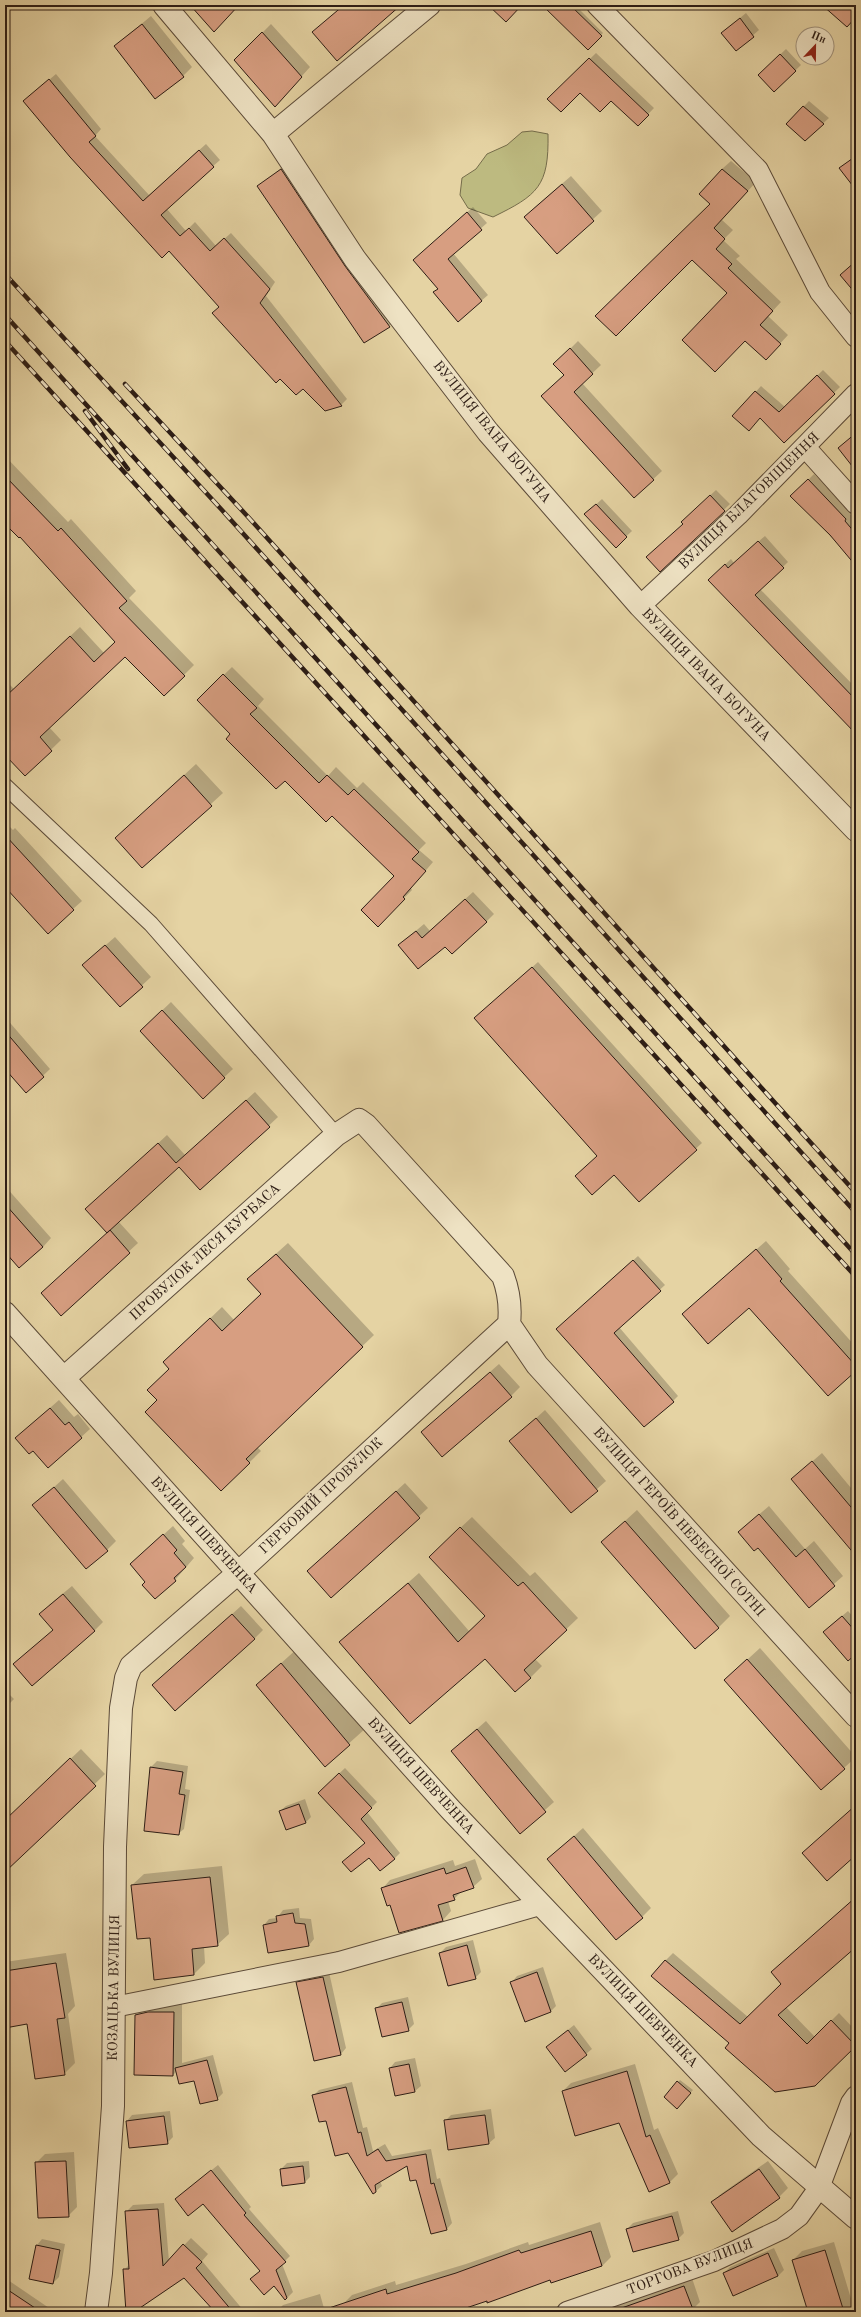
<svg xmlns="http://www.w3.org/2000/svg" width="861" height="2317" font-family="'Old Standard TT',serif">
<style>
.green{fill:#bdba80;stroke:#756c4a}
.shadow{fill:#0003}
.building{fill:#d79e81;stroke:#2d1d15}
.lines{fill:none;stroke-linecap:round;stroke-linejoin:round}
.pedestrian-casing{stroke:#5b4a38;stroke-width:17}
.minor-casing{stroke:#5b4a38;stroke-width:22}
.tertiary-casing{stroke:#5b4a38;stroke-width:24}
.pedestrian{stroke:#eee2c3;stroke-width:15}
.minor{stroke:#eee2c3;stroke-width:20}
.tertiary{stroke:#eee2c3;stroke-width:22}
.rail-casing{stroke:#2d1d15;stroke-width:4.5}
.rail{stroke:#eee2c3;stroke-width:3;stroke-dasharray:9;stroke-linecap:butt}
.labels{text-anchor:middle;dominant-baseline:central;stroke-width:4;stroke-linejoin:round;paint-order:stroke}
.street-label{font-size:14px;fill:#2d1d15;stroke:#eee2c3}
</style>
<rect width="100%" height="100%" fill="#e5d3a3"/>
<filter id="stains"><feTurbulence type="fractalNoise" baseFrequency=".005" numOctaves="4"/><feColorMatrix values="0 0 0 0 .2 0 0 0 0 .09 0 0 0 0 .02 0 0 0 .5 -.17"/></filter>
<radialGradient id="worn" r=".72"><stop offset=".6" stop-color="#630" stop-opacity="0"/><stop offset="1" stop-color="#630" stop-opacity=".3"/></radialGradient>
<path class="green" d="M532,131L548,134C549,186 538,195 493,217L468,208L460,195L462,178L476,169L487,154L507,145L522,132Z"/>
<path class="shadow" d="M90,5H99L93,9Z
M543,5H575L603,33L588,49Z
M746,13L759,30L736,50L722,33Z
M151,16L192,67L183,76L115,46Z
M271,24L310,67L275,106L235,60Z
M786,49L801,65L774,91L759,75Z
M596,53L654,108L638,125L611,100L580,91L549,99Z
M56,74L101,129L95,136L149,195L206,144L220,160L166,208L186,231L195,222L216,246L231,233L275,282L266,296L347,399L341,405L220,306L31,95Z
M809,101L829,118L805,140L787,124Z
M290,161L398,317L389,326L258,187Z
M731,161L756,182L722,220L733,230L723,240L740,256L736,259L781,302L768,316L788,335L766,359L728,293L692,258L722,169Z
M571,176L602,211L557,252L534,208Z
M473,207L487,223L453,253L488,295L458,321L435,292L439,288L414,260Z
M578,341L601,365L582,383L662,471L634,497L542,396L565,375L555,364Z
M823,370L840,387L784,442L760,417L734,416L761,386L785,407Z
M5,456L68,522L71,519L136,591L129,598L194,665L164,695L125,656L49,727L61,740L25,775L5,753V682L6,681L14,689L80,627L104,653L116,642L20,536L5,523Z
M814,474L851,513L850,514L856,521V563L792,496Z
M716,490L730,504L660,571L688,516Z
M602,499L632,531L616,546L586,514Z
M765,536L788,562L760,589L856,688V733L709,580L731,559L734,563Z
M232,667L264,699L258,706L328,776L336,767L357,788L363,782L426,843L419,850L433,862L411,888L412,890L378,925L395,876L332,814L285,780L232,734L198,700Z
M196,764L223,793L142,867L116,838Z
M5,822L13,830L15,828L82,901L73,909L5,886Z
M473,892L494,914L486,922L445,945H399L424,924L430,931Z
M115,937L151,977L120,1006L92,957Z
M538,962L702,1143L639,1200L481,1013Z
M5,998L10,1003L5,1008Z
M171,1002L233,1069L203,1097L150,1022Z
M5,1017L50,1069L26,1092L5,1068Z
M255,1092L278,1117L201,1189L179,1166L118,1221L138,1243L61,1314L108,1232L96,1201L167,1135L185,1155Z
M5,1186L51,1238L43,1247L5,1251Z
M766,1241L790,1269L788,1271L856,1347V1370L749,1307L692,1306Z
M288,1243L374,1335L257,1447L261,1451L221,1490L170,1369L176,1351L222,1307L234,1320L262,1293L260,1268Z
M638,1256L665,1285L619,1327L678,1396L673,1401L563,1324Z
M499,1364L520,1387L511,1396L422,1432Z
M59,1400L74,1417L78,1414L90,1429L48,1467L25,1430Z
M545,1410L606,1481L571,1512L511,1441Z
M822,1453L856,1494V1555L792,1479Z
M63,1479L116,1541L107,1550L43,1497Z
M405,1483L428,1508L331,1597L317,1563Z
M769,1506L805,1549L814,1541L843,1576L809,1606L758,1547L739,1532Z
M5,1509L9,1513L5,1517Z
M637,1510L730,1616L718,1628L602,1542Z
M472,1517L530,1576L535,1572L578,1618L535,1659L542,1666L531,1677L515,1691L485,1658L341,1642L419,1573L469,1631L486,1616L441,1546Z
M173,1526L185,1541L182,1544L194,1558L175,1580L147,1582L140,1556Z
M72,1586L103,1622L94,1631L14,1664L54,1629L49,1605Z
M241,1606L263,1630L254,1639L163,1677Z
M848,1611L856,1620V1652L830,1626Z
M299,1647L366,1728L325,1765L257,1685Z
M760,1648L856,1757L821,1789L725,1680Z
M5,1690L14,1699L5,1708Z
M486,1721L554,1802L520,1832L452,1751Z
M81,1749L105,1774L5,1871V1821Z
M157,1761L188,1766L185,1789L190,1790L184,1829L178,1834L145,1831L151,1767Z
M345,1768L377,1802L367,1812L400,1853L394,1859L366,1843L325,1787Z
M305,1799L311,1817L305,1823L280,1811L286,1806Z
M583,1828L651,1908L642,1917L548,1859Z
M475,1859L482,1879L473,1887L462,1891L454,1899L448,1901L451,1911L443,1920L400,1932L391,1904L382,1889L390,1880L453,1860L455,1866Z
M222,1866L229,1934L217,1945L204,1947L205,1963L194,1974L150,1937L132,1885L144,1874Z
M856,1897V1945L786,2007L815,2037L839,2013L856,2031V2045L815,2085L731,2043L665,1961L673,1953L748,2017L782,1984Z
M299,1908L300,1918L311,1919L314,1939L309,1945L264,1925L269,1919L277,1918L283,1910Z
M473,1940L481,1972L475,1978L440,1953L446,1947Z
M66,1953L75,2006L68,2014L75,2063L64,2074L28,2023L5,2027V1962Z
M543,1967L556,2006L551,2011L512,1982L517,1976Z
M329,1972L346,2048L341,2054L297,1983L303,1977Z
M408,1997L414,2024L408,2030L376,2009L382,2003Z
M158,2003L182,2004V2063L213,2055L223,2093L217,2099L195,2080L177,2071L173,2075L135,2074L136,2015L145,2006Z
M574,2025L592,2049L565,2071L547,2047Z
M415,2058L421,2086L415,2091L396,2095L390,2068L395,2062Z
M635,2064L654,2130L658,2128L678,2174L670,2182L649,2190L620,2122L563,2091L571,2083Z
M680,2080L693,2090L680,2105L678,2082Z
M352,2082L363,2128L367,2127L373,2151L385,2144L392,2156L431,2149L437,2179L440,2178L452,2223L447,2229L408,2164L380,2181L382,2186L376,2191L327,2120L314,2095L319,2090Z
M491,2109L495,2138L489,2143L445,2121L451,2115Z
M170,2111L173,2137L167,2143L127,2121L132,2115Z
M74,2152L77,2207L68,2216L36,2163L45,2154Z
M309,2161L310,2177L305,2182L281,2169L287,2163Z
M768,2161L788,2188L779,2197L712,2202L721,2194Z
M218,2165L251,2207L249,2209L290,2256L282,2264L293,2292L287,2298L203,2202L182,2194Z
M164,2203L169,2261L191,2238L208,2254L202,2261L244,2311L242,2312H216L184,2276L132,2312H127L124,2270L130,2264L126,2212L133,2205Z
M678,2211L684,2233L678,2239L627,2229L633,2223Z
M600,2222L611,2257L602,2266L551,2279L450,2312H346L343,2304L352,2295L395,2281L396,2285L466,2264L528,2242L529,2245Z
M42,2239L65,2244L59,2277L53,2283L37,2245Z
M834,2242L855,2312H809L793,2260L802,2251Z
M774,2248L784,2270L778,2276L724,2273L730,2267Z
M5,2278L55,2312H5Z
M692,2278L700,2302L692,2310L686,2312H594Z
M320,2294L325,2312H276L283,2305Z"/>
<path class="building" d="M190,5H239L214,32Z
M344,5H401L337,61L312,32Z
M488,5H522L506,22Z
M542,5H570L602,36L588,50Z
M822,5H856V17L847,27Z
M740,18L754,37L736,51L721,33Z
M142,24L184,77L155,99L114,46Z
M262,32L302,77L275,107L234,60Z
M780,54L796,71L774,92L758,75Z
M589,58L649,115L638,126L611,101L600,112L580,93L561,112L547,99Z
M49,79L96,136L89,142L143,201L199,150L214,167L161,215L180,236L189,228L210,251L224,238L270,289L260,303L342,406L325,411L303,389L296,395L280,379L276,383L212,313L219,307L169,251L162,258L70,157L23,101Z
M803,106L824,124L805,141L786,124Z
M856,156V190L839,168Z
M281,169L345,266L390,327L364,343L257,186Z
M722,169L748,191L714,228L725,239L716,249L732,264L728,268L773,311L760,325L781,344L766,360L745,341L715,372L682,340L727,293L692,260L616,336L595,316L710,204L699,194Z
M562,184L594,221L557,254L524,217Z
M467,212L482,230L448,259L482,301L458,322L433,292L438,289L413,260Z
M856,261V294L840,275Z
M570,348L593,374L574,392L654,480L634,498L541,396L564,375L553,364Z
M817,375L835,394L784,443L760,418L749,431L732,416L755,391L779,412Z
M856,433V471L838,448Z
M5,476L58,531L61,528L127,601L119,608L185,676L164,696L125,657L40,737L52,751L25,776L5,755V697L70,636L94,662L115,642L20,537L19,538L5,524Z
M808,479L846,519L845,521L856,534V566L830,535L790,496Z
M710,495L725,511L660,572L646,557L683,524L681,522Z
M596,504L627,537L616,548L584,514Z
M758,541L784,568L755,595L856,700V734L708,580L725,564L728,568Z
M223,674L257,708L250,714L319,783L327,775L348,795L354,789L419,852L412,859L426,871L403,897L405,899L378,927L361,910L394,876L332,816L326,822L285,781L276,789L226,739L230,734L197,700Z
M184,775L212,806L142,868L115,838Z
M5,835L74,910L48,934L5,887Z
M465,899L487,922L452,954L445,947L418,969L398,945L416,931L422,938Z
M105,945L143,987L120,1007L82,965Z
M532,967L697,1150L639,1202L614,1175L592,1195L575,1176L597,1156L474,1018Z
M162,1010L225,1078L203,1099L140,1031Z
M5,1031L44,1077L26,1093L5,1069Z
M246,1100L270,1127L200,1190L179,1167L107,1233L85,1209L158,1143L176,1163Z
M5,1204L43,1247L19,1268L5,1252Z
M110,1230L130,1253L61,1316L41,1293Z
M756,1249L782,1279L780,1281L856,1366V1371L828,1396L749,1308L708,1344L682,1314Z
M276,1254L363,1347L246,1459L250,1463L221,1491L145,1412L157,1400L147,1390L169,1369L163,1362L210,1318L222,1331L261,1294L247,1279Z
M633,1260L661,1291L614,1333L674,1402L644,1427L556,1329Z
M490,1372L512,1397L442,1457L421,1432Z
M50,1408L65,1425L69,1422L82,1438L48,1468L33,1451L29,1454L15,1438Z
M536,1418L598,1491L571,1513L509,1441Z
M812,1461L856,1513V1556L791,1479Z
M54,1487L108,1551L86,1569L32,1505Z
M396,1491L420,1518L331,1598L307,1571Z
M759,1514L796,1557L805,1549L835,1586L809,1608L758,1548L754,1551L738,1532Z
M625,1521L719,1628L695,1649L601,1542Z
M460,1527L518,1586L523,1582L567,1630L524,1670L531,1678L515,1692L485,1659L410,1724L339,1642L408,1583L458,1642L485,1616L429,1557Z
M163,1534L177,1550L174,1553L186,1567L174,1578L176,1581L155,1599L142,1585L145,1582L130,1564Z
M63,1594L95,1631L32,1686L13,1664L53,1630L39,1614Z
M232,1614L255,1639L175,1711L152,1685Z
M842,1616L856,1632V1654L848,1661L823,1632Z
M747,1659L845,1769L821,1790L724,1680Z
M281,1663L350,1745L325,1767L256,1685Z
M477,1729L546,1812L520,1834L451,1751Z
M70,1758L96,1786L5,1872V1820Z
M150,1767L183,1772L179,1794L185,1795L179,1835L144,1831Z
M339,1773L372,1808L361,1819L395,1859L380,1871L369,1858L351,1872L342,1862L365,1843L318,1793Z
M299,1804L306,1823L286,1830L279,1811Z
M856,1805V1855L827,1881L802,1853Z
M574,1836L643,1918L616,1940L547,1859Z
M466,1867L474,1888L453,1895L455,1900L438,1905L443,1921L399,1933L390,1905L387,1906L381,1888L444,1868L446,1874Z
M210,1877L218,1946L192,1949L194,1975L154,1980L150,1938L137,1939L131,1885Z
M856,1897V1947L778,2015L807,2044L831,2020L856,2046L815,2086L775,2092L725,2048L729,2043L651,1976L665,1960L740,2024L781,1984L771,1972Z
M293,1913L295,1923L305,1924L309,1946L268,1953L263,1925L277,1922L276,1916Z
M467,1945L476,1979L448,1986L439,1953Z
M56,1963L65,2018L57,2019L65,2075L35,2079L27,2024L5,2028V1971Z
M537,1972L551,2012L525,2022L510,1982Z
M323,1977L341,2055L314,2061L296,1982Z
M402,2002L409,2031L382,2037L375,2008Z
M148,2012H174L173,2076L134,2075L135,2015Z
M568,2030L587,2055L565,2072L546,2047Z
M207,2060L218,2100L200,2104L194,2081L179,2084L175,2068Z
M409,2064L415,2092L395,2096L389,2068Z
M627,2071L646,2137L650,2135L670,2183L649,2192L619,2123L575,2136L562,2091Z
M677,2081L691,2093L677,2109L664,2097Z
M346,2087L358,2133L361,2132L367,2156L378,2149L386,2161L426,2154L431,2184L434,2183L447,2230L431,2234L416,2180L410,2181L407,2166L375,2185L376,2192L373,2194L348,2153L335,2156L326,2121L319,2122L312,2095Z
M485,2115L489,2144L448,2150L444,2120Z
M164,2116L168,2144L129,2148L126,2121Z
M66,2161L69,2217L38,2218L35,2162Z
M303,2166L305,2183L282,2186L280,2169Z
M759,2169L780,2198L732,2232L711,2202Z
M211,2170L246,2213L244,2215L286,2262L276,2270L287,2298L285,2300L274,2286L264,2295L250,2279L260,2271L203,2204L188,2216L175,2199Z
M158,2209L163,2266L183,2244L202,2262L196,2268L233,2312H215L184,2278L134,2312H126L123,2269H129L125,2211Z
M672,2216L679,2240L633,2252L626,2229Z
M591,2231L602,2266L551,2283L550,2280L487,2303V2301L454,2312H326V2309L386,2289L387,2294L456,2273L519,2250L521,2253Z
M36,2245L60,2250L53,2284L29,2279Z
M825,2250L844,2312H808L792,2260Z
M768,2253L778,2276L733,2296L723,2273Z
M684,2286L694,2312H617L616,2310Z
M5,2288L41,2312H5Z"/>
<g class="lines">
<g class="pedestrian-casing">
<path id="pedestrian" d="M5,786L151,924L336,1135"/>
</g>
<g class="minor-casing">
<path id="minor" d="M597,5L758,170L820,292L856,337
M805,447L856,504
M640,606L738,515L856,394
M114,2007L339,1962L540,1905
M567,2312L714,2261L782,2229L799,2216L819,2188L851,2103L856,2096"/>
</g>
<g class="tertiary-casing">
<path id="tertiary" d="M164,5L273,134L355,259L488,432L640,606L856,830
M273,134L429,5
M5,1313L450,1809L761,2136L856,2218
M509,1324L537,1365L856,1716
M64,1378L336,1135L359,1120L366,1125L503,1276C509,1292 511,1306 509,1324
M96,2312L101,2273L113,2106L115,1847L121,1708L126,1678L131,1666L238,1573L509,1324"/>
</g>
<use href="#pedestrian" class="pedestrian"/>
<use href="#minor" class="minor"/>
<use href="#tertiary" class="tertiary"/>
<g class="rail-casing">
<path id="rail" d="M5,274L221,509L856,1213
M5,315L856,1255
M5,341L856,1277
M125,384L250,519L856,1193
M85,411L128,469"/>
</g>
<use href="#rail" class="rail"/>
</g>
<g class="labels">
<g class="street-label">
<text transform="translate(492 432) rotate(51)">ВУЛИЦЯ ІВАНА БОГУНА</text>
<text transform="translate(749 501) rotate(-44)">ВУЛИЦЯ БЛАГОВІЩЕННЯ</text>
<text transform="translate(706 675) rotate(46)">ВУЛИЦЯ ІВАНА БОГУНА</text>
<text transform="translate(205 1252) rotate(-42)">ПРОВУЛОК ЛЕСЯ КУРБАСА</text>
<text transform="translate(321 1496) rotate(-43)">ГЕРБОВИЙ ПРОВУЛОК</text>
<text transform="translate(679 1522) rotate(48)">ВУЛИЦЯ ГЕРОЇВ НЕБЕСНОЇ СОТНІ</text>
<text transform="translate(204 1535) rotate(48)">ВУЛИЦЯ ШЕВЧЕНКА</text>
<text transform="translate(421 1776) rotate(48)">ВУЛИЦЯ ШЕВЧЕНКА</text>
<text transform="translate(114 1988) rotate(-89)">КОЗАЦЬКА ВУЛИЦЯ</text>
<text transform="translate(643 2011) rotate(46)">ВУЛИЦЯ ШЕВЧЕНКА</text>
<text transform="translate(690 2267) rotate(-21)">ТОРГОВА ВУЛИЦЯ</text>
</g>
</g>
<rect width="861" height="2317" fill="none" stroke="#e5d3a3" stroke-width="20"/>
<rect x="6" y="6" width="849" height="2305" fill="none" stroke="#2d1d15" stroke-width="2"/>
<rect x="10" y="10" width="841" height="2297" fill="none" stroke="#2d1d15"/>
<g transform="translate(815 46) rotate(22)"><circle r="19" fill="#eee2c3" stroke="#a1937d"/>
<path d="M0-3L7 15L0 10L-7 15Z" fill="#8f2418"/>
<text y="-6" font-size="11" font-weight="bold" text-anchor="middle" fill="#2d1d15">Пн</text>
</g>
<rect width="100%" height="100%" filter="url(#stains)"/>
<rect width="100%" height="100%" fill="url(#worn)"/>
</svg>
